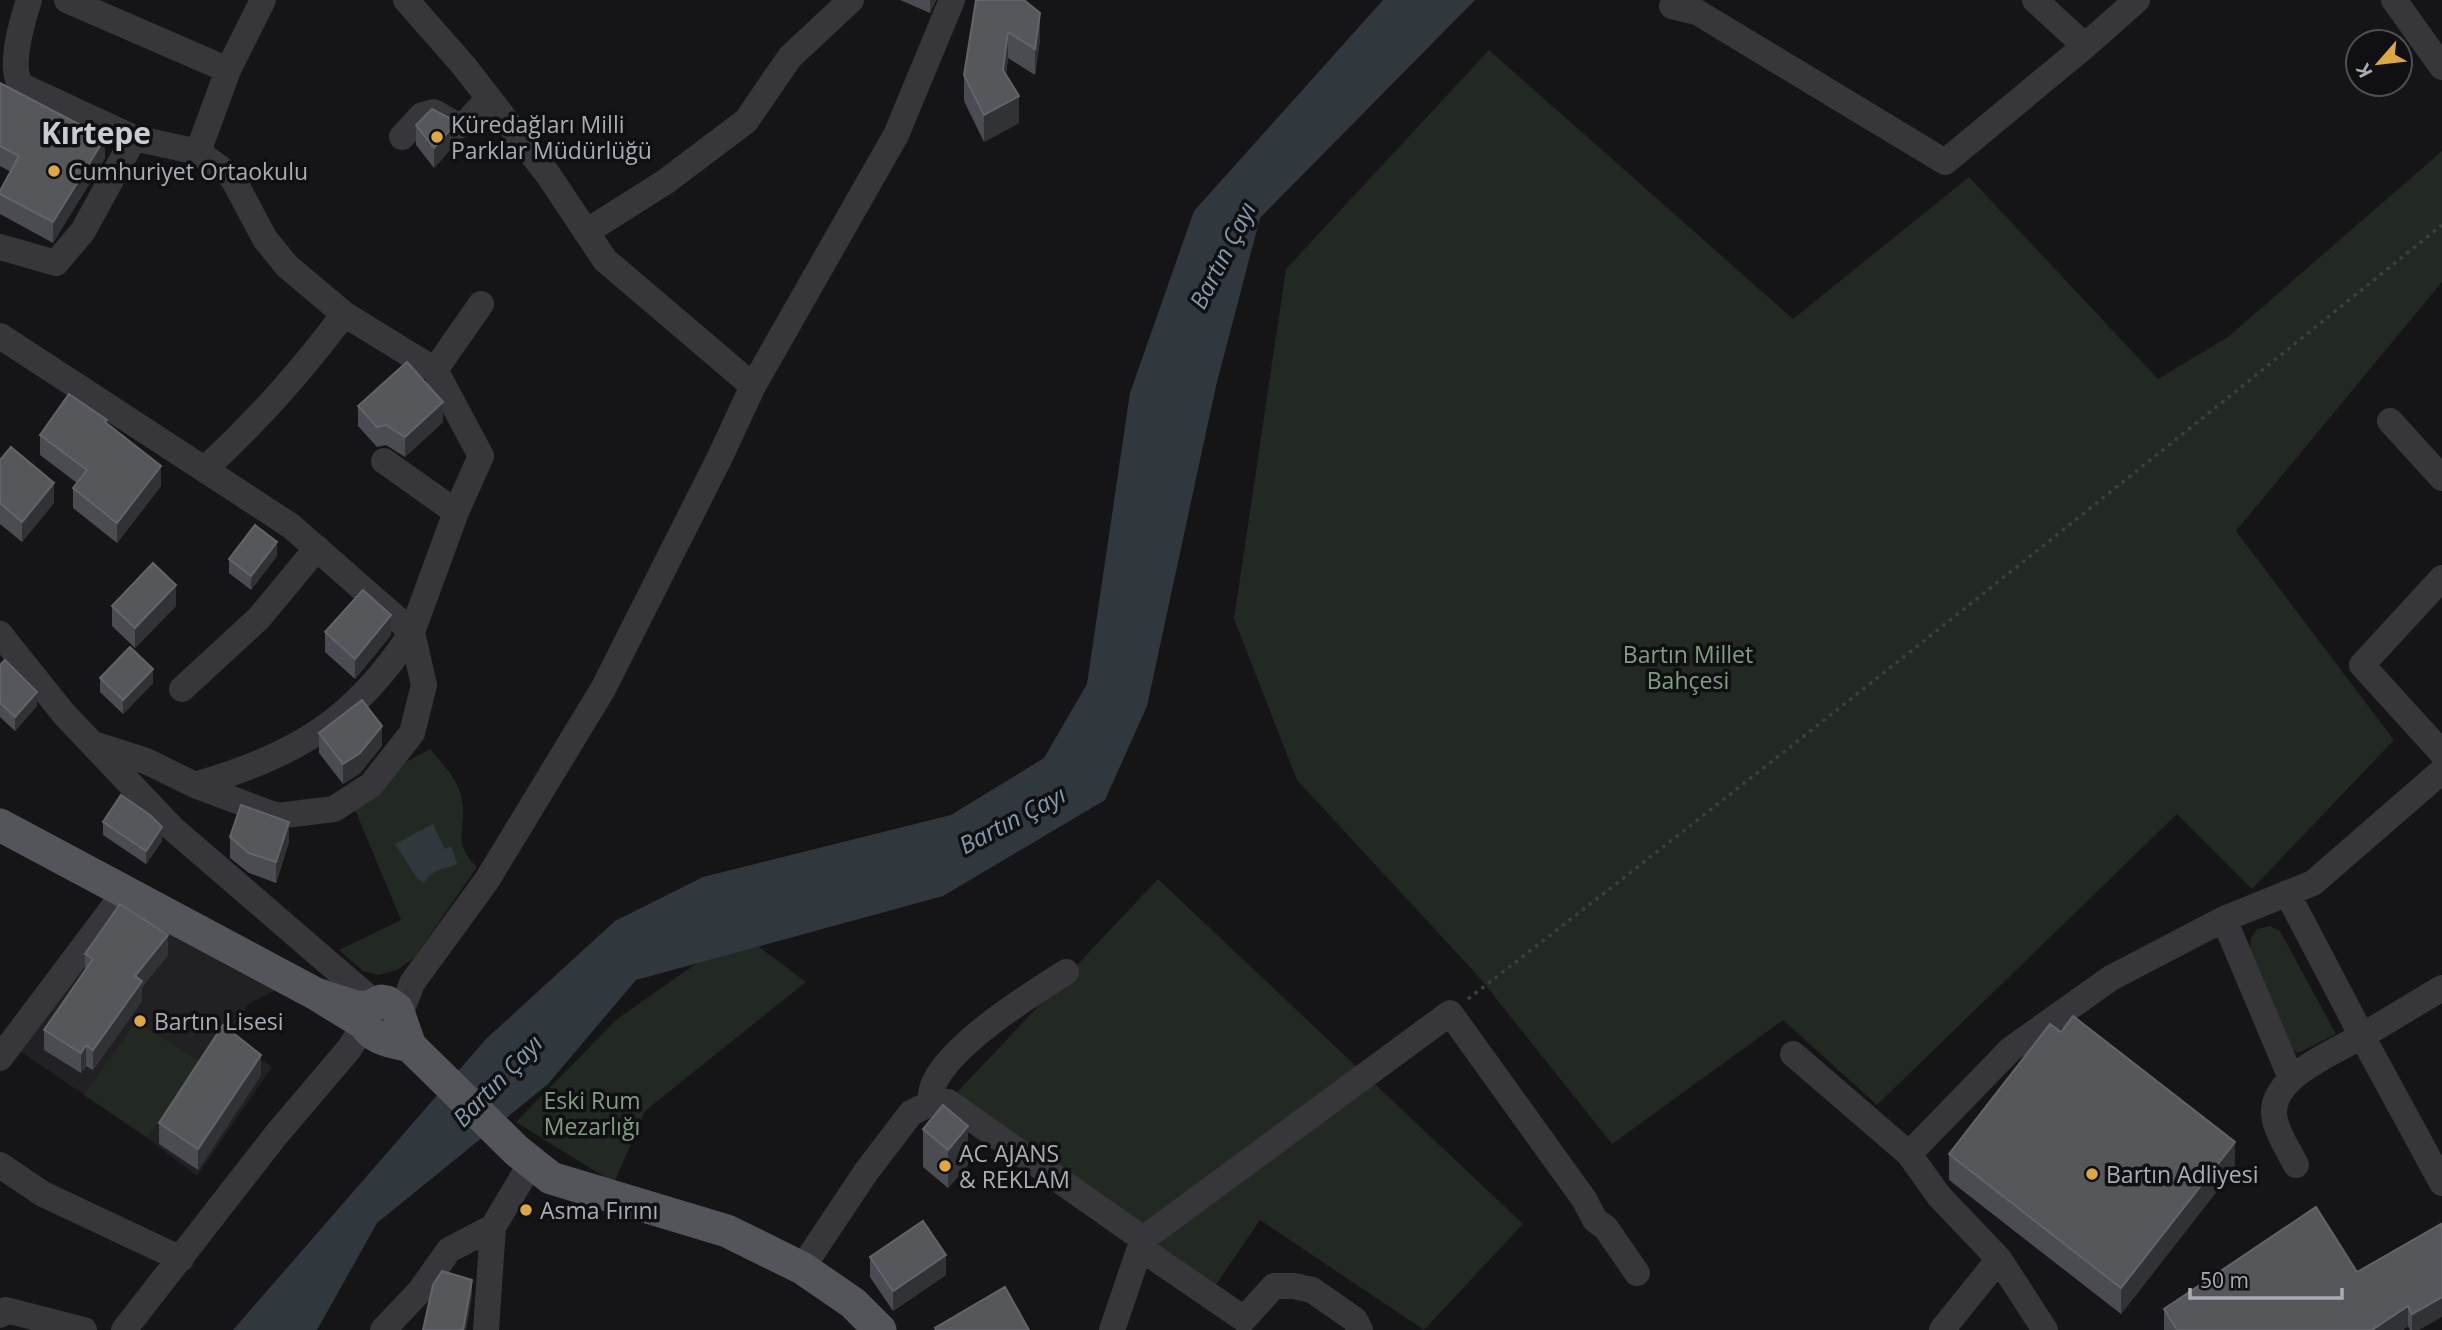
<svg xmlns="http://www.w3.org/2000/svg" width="2442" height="1330" font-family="'Open Sans',sans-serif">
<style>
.built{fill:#212124}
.green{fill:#222822}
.water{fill:#30383e}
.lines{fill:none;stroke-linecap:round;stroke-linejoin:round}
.path{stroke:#3d3e42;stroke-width:3.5;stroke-dasharray:3.5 5;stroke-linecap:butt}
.minor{stroke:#37373b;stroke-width:26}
.major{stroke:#53555a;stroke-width:33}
.wall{fill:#4b4c51}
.shaded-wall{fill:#313235}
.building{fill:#55575b;stroke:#626469;stroke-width:2}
.poi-dot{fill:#dea745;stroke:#101012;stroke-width:2.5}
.labels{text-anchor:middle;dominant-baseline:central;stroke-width:7;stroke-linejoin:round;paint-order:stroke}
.poi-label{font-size:23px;fill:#a8adb5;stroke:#101012;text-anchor:start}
.park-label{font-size:23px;fill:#819e82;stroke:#101012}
.water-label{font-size:24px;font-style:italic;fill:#839aad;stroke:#101012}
.district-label{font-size:30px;font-weight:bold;fill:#c9ccd2;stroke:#101012}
</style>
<rect width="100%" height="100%" fill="#151517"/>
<path class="built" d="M126,902L282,987L248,1004L229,1039L272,1067L197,1176L147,1138L20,1051Z"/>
<path class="green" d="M1489,50L1793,319L1969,177L2158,379L2228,337L2442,151V282L2236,531L2394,740L2252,889L2177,814L1877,1105L1783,1020L1612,1144L1479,977L1297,780L1234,619L1286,269Z
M430,749C443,765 458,778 462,800C468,827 450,842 477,867L414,958L397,970L379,975L363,971L339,950L401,920L353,805L402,764Z
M1158,879L1523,1224L1424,1330L1260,1220L1213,1289L948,1102Z
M2270,926L2280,931L2336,1034L2298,1053L2291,1048L2250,961L2251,938L2257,929Z
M758,946L806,982L645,1111L614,1183L516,1122L616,1020L697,963Z
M136,1021L200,1062L148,1138L84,1095Z"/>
<path class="water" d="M1383,0H1475L1260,218L1216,386L1147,706L1105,800L943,896L636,980L548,1084L377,1223L317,1330H233L486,1039L615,921L703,877L951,815L1044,758L1087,684L1130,393L1194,211Z
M433,824L445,849L451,846L457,864C444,870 432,868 424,883L417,878L395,844Z"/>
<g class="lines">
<path class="path" d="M1468,999C1796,745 2119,486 2442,225"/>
<path class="minor" d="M29,0C22,22 9,64 20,85L134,138L198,152L232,177L265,239L287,266L344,314L435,370
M67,0L228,70
M406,0L464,66L549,176L605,260L753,386
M2035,0L2085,46
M2394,0L2442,67
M1672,6L1697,12L1945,162L2085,46L2137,0
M402,137L422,115L434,112L458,126L467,122L489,98
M198,152L228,70L263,0
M586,232L665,182L746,121L790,57L851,0
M0,247L56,263L83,231L134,138
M0,336L291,526L412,632C354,722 295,755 195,785
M2390,421L2442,478
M384,461L456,512
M205,469C257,421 302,371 344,314
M2442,578L2362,665L2442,753
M0,634L64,714L172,828L375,1003
M182,689L259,618L317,548
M93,744L146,761L195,785L277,816L334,809L371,785L412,733L424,685L412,632L456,512L481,456L435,370L481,304
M2287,893L2362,1036C2333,1053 2265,1079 2275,1120C2278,1135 2289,1151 2296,1165
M2224,919L2291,1078
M2442,988L2362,1036L2442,1183
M400,1015L412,983L487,880L603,689L719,459L753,386L896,135L952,0
M1793,1054L1909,1154L1939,1196L1999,1259L2045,1330
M0,1058L124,893
M929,1104C931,1098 931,1089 934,1083C953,1043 1028,996 1066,972
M1909,1154L2011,1049L2111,978L2224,919L2313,883L2442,771
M0,1165L43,1194L181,1259
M1140,1248L1244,1319L1274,1286H1294L1312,1290L1355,1320L1360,1330
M802,1268L866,1172L911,1113L929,1104L948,1102L1143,1239L1450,1013L1584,1199L1595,1220L1606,1228L1637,1273
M0,1315L6,1310L84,1330
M124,1330L276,1135L349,1049L365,1024
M383,1330L420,1291L449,1250L493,1227
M486,1330L493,1227L531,1163
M1112,1330L1143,1239
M1942,1330L1999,1259"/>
<path class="major" d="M0,825L316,994L365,1024C372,1040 395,1042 410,1046
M316,994L355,1007H369L381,1001L387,1002L397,1009L410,1046L517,1151L551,1178L727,1231L802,1268L853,1303L880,1330"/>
</g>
<path class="wall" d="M900,0H936L930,13Z
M976,0L1040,39L1035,75L1008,58L1006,75L1019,123L984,142L964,101V75Z
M0,83L105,158L53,243L0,214V191L11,172L0,166Z
M416,125L457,142L434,168L416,145Z
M358,406L443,422L405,457L386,445L377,447L358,426Z
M107,423L161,486L117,543L73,508V488L77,483L40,455V435Z
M0,460L54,503L22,542L0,524Z
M277,556L251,590L229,573V559Z
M112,606H176L135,648L112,626Z
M325,632L391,635L355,679L325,652Z
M0,665L37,706L15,731L0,717Z
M100,678L153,683L123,714L100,692Z
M319,733L382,746L360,773L343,784L319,753Z
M103,822L162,841L146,864L103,835Z
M230,837L289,842L276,883L249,873L230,858Z
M85,954L168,955L142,987V1001L93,1070L86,1066L81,1073L44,1050V1030L85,970Z
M261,1075L198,1170L159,1144V1123Z
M923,1129L968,1165L948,1188L923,1167Z
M1949,1154L2235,1168L2121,1314L1949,1180Z
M2441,1224L2419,1330H2410L2408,1326L2403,1330H2164V1309L2357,1272Z
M870,1257L946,1275L893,1311L870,1277Z"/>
<path class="shaded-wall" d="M930,0H936L930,13Z
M1040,13V39L1035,75V49Z
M1008,32V58L1003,97V70Z
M1019,96V123L984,142V115Z
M457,122V142L434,168V148Z
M105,138V158L53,243V222Z
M443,402V422L405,457V437Z
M161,466V486L117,543V523Z
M54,483V503L22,542V522Z
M277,542V556L251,590V576Z
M176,585V606L135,648V628Z
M391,615V635L355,679V659Z
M153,669V683L123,714V700Z
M37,692V706L15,731V717Z
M382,726V746L360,773L343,784V764Z
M289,822V842L276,883V862Z
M162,827V841L146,864V851Z
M168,935V955L142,987V1001L93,1070V1050L135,976Z
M86,1045V1066L81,1073V1053Z
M261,1055V1075L198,1170V1149Z
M968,1126V1165L948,1188V1150Z
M2235,1142V1168L2121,1314V1288Z
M946,1255V1275L893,1311V1291Z
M472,1280V1296L466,1330H463Z
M2442,1297V1317L2419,1330H2412V1314Z
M2408,1306V1326L2403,1330H2372Z"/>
<path class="building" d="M976,0H1024L1040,13L1035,49L1008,32L1003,70L1019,96L984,115L964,75Z
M0,83L105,138L53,222L0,194V191L19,156L0,146Z
M432,109L457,122L434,148L416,125Z
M407,362L443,402L405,437L386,425L377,427L358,406Z
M69,394L107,420L105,422L161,466L117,523L73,488L87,470L40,435Z
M11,447L54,483L22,522L0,503V460Z
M255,525L277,542L251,576L229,559Z
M153,563L176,585L135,628L112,606Z
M363,590L391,615L355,659L325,632Z
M130,647L153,669L123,700L100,678Z
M5,660L37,692L15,717L0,703V665Z
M362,700L382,726L360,753L343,764L319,733Z
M121,795L150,815L162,827L146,851L103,822Z
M241,805L289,822L276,862L249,853L230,837Z
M120,904L168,935L135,976L142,981L93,1050L86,1045L81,1053L44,1030L93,959L85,954Z
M2073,1016L2235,1142L2121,1288L1949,1154L2050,1024L2061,1032Z
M223,1025L261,1055L198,1149L159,1123Z
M943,1105L968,1126L948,1150L923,1129Z
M2316,1207L2357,1272L2441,1224L2442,1227V1297L2412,1314L2408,1306L2372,1330H2177L2164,1309Z
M923,1221L946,1255L893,1291L870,1257Z
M442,1271L472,1280L463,1330H423L433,1285Z
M1005,1287L1029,1330H936L935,1328Z"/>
<g class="poi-dot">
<circle cx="437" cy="137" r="7"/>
<circle cx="54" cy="171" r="7"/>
<circle cx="140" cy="1021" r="7"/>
<circle cx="945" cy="1166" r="7"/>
<circle cx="2092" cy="1174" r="7"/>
<circle cx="526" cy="1210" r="7"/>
</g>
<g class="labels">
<g class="poi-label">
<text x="451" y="124">Küredağları Milli<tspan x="451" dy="26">Parklar Müdürlüğü</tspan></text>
<text x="68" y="171">Cumhuriyet Ortaokulu</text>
<text x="154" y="1021">Bartın Lisesi</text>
<text x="959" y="1153">AC AJANS<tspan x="959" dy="26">&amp; REKLAM</tspan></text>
<text x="2106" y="1174">Bartın Adliyesi</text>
<text x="540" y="1210">Asma Fırını</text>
</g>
<g class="park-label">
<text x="1688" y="654">Bartın Millet<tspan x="1688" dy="26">Bahçesi</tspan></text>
<text x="592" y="1100">Eski Rum<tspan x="592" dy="26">Mezarlığı</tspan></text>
</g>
<g class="water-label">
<text transform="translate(1222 255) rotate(-63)">Bartın Çayı</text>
<text transform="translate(1012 819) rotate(-28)">Bartın Çayı</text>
<text transform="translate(497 1080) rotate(-46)">Bartın Çayı</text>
</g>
<g class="district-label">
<text x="96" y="132">Kırtepe</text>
</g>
</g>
<g transform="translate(2379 63) rotate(242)"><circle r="33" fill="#101012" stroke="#4d4f53" stroke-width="2"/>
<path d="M0-5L12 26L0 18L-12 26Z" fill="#dea745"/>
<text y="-10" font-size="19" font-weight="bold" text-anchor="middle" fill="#a8adb5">K</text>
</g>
<path d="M2190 1288v10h152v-10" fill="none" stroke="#a8adb5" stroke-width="3.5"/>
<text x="2200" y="1288" font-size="21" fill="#a8adb5" stroke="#101012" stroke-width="5" paint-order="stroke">50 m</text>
</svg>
